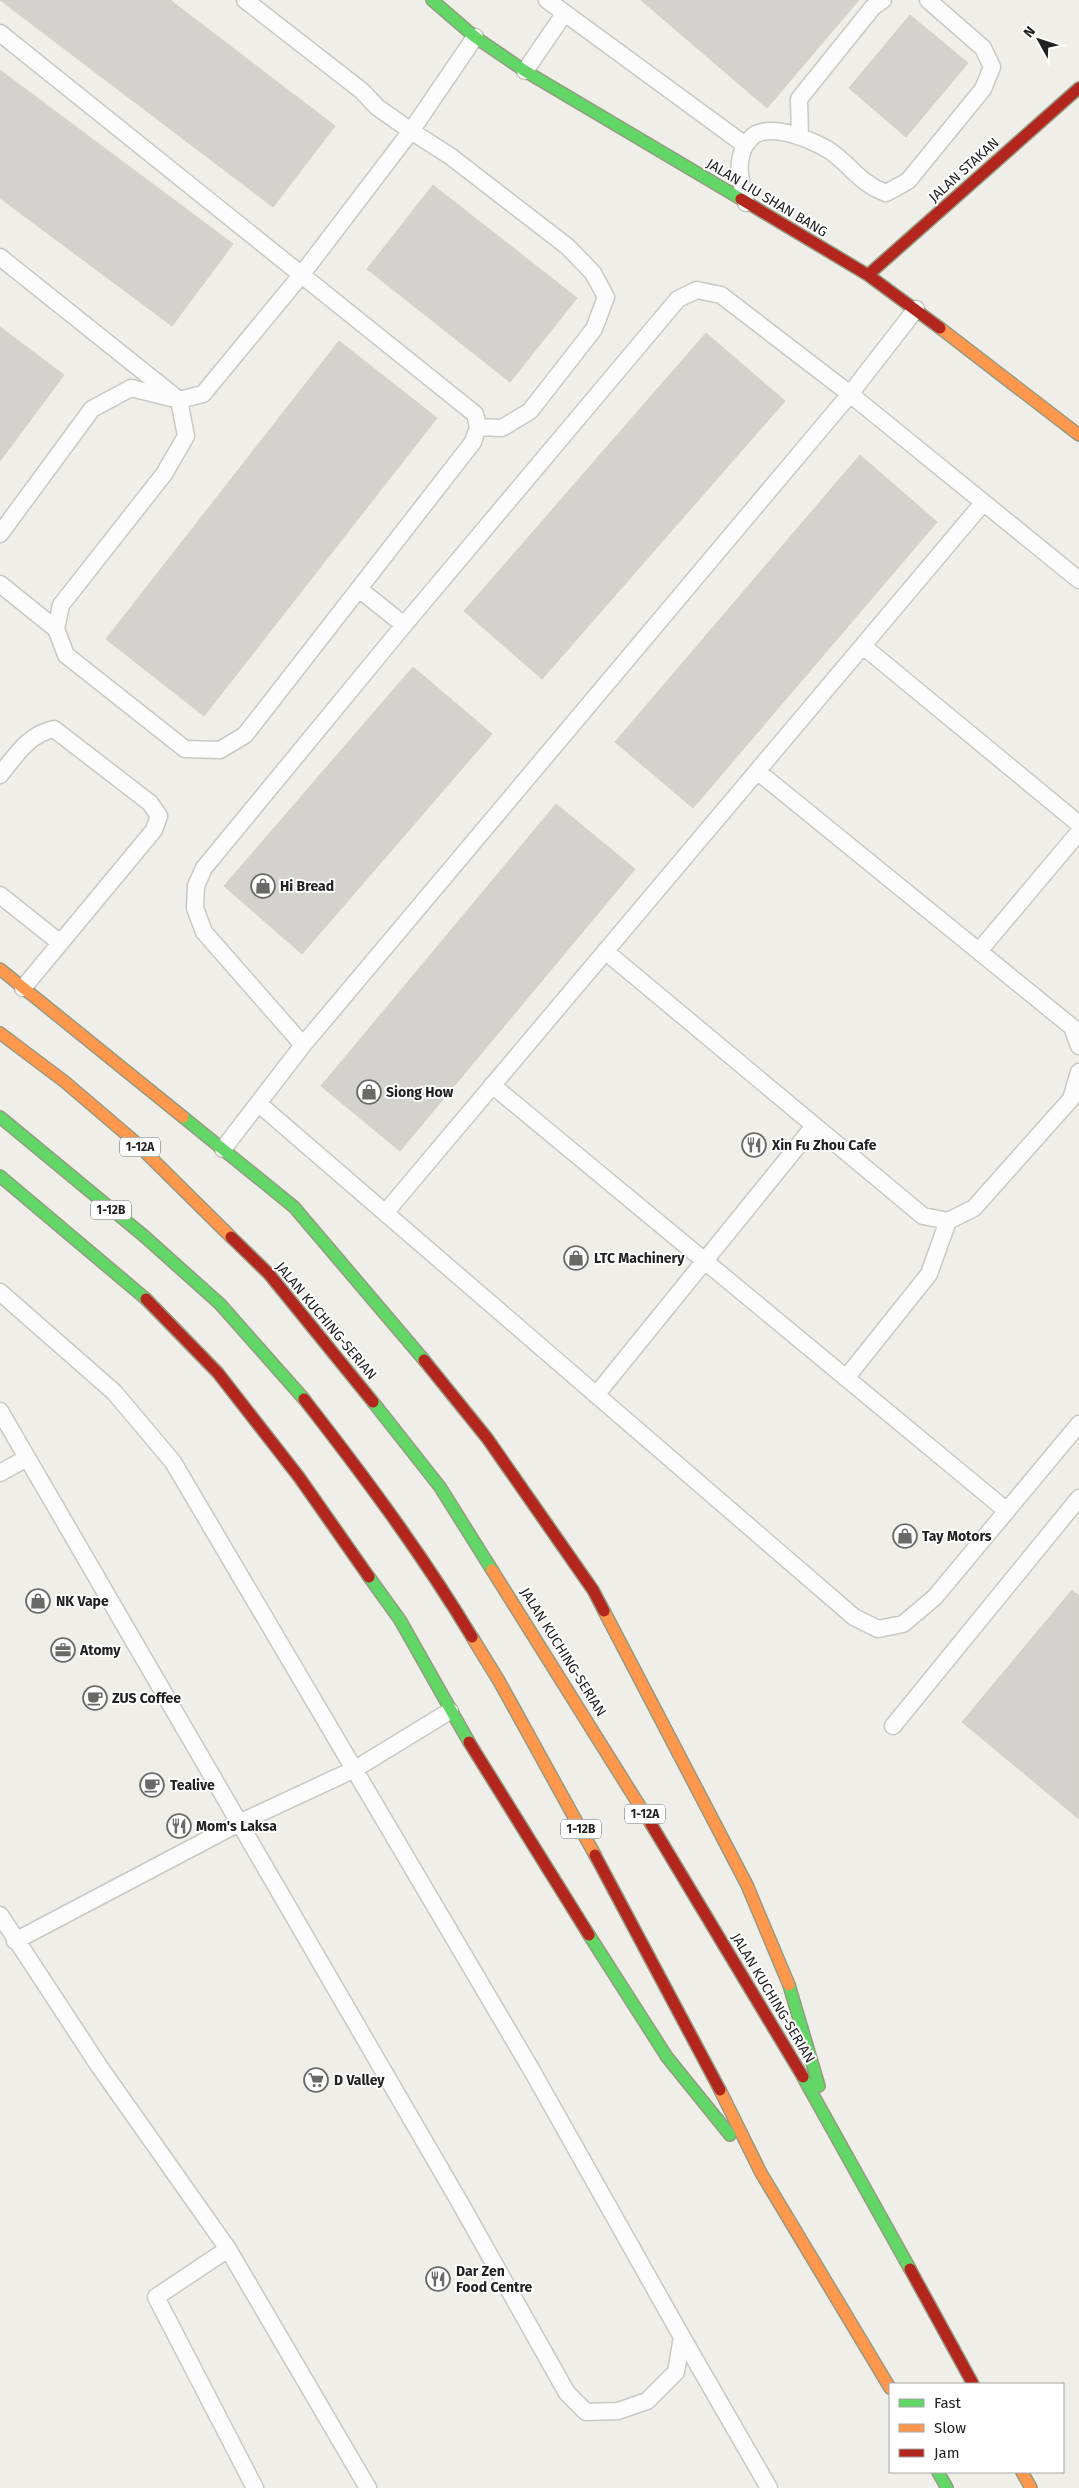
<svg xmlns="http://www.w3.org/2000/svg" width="1079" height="2488" font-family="'Fira Sans',sans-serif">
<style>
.building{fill:#d4d2ce;stroke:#d2d0cb}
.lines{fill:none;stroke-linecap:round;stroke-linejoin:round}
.lane-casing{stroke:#c8c8c5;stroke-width:19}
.fast-casing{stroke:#959a80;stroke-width:14}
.slow-casing{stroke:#959a80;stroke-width:14}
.jam-casing{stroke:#959a80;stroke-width:14}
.lane{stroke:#fdfcfc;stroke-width:16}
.fast{stroke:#63d668;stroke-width:11}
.slow{stroke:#ff974d;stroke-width:11}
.jam{stroke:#b3261e;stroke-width:11}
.labels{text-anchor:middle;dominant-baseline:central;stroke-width:4;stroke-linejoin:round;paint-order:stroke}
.shield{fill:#fff;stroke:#646464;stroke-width:1}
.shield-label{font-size:12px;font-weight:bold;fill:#212121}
.street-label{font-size:14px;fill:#212121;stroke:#fff}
.poi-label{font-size:14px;font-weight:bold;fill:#212121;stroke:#fff;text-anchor:start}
</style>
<rect width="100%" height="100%" fill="#efeee9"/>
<path class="building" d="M0,0H170L335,126L273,207Z
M641,0H859L767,108Z
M910,15L968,63L906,137L849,88Z
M0,70L233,244L172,326L0,198Z
M433,185L577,298L510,382L367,269Z
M0,327L64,375L0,461Z
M706,333L785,401L542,679L464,611Z
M339,341L437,418L204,716L106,639Z
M860,455L937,522L693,808L615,742Z
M413,667L492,734L302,954L224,886Z
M556,804L635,869L400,1151L321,1086Z
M1072,1590L1079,1596V1819L962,1722Z"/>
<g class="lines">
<g class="lane-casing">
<path id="lane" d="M547,0L745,145C735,166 741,181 746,203
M0,33L475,414L478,427L473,442L245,735L220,750L185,749L66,655L56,629L61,605L164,474L186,436L179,400L0,257
M475,37L411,131L450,156L568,247L593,273L606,297L594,329L530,411L502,428L478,427
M525,71L564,14
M800,137L799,99L873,7L883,0
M745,145C748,142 752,136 756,134C776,125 809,139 827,149C850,163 857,182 886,193L908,181L983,89L992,67L983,48L928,0
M916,309L850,394L1079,580
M0,534L92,409L131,388L179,400L203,394L302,274L411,131L377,107L362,91L245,0
M0,584L56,629
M359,589L404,625
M863,646L1079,824
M757,771L1072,1027L1079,1046
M0,775C16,755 29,734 54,729L150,803L159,816L154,830L23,988
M0,895L59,942
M605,951L923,1216L948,1221L974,1208L1071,1099L1079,1072
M979,951L1079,832
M492,1085L1007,1511
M259,1104L854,1617L878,1629L903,1624L935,1597L1079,1424
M223,1149L303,1045L850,394L721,295L697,290L678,299L404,625L204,868L196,886L195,908L204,932L303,1045
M385,1213L983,503
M0,1292L114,1392L173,1462L531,2069L682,2337L676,2372L647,2401L618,2411L586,2412L567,2393L459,2201L0,1411
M846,1378L929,1274L948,1221
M596,1395L814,1126
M0,1473L27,1458
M893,1726L1079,1498
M0,1915L99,2066L228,2249L368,2488
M15,1941L239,1823L355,1769L450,1711
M228,2249L156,2297L255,2488
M682,2337L769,2488"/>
</g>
<g class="fast-casing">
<path id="fast" d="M432,0L475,37L525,71L741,199
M0,1117L144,1236L220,1304L304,1399
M183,1117L294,1207L424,1360
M0,1176L146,1299
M373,1402L440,1487L492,1570
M369,1577L400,1620L469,1742
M589,1935L667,2057L730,2135
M789,1985L819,2086
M803,2077L910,2269
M938,2472L947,2488"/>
</g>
<g class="slow-casing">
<path id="slow" d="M940,328L1079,435
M0,969L183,1117
M0,1033L65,1082L133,1140L231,1237
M492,1570L651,1824
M604,1611L747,1885L789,1985
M472,1637L499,1681L595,1855
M720,2090L761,2173L890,2388
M1022,2472L1031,2488"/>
</g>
<g class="jam-casing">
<path id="jam" d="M741,199L868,275L940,328
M868,275L1079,88
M231,1237L269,1274L373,1402
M146,1299L218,1373L299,1477L369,1577
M424,1360L487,1438L593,1590L604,1611
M304,1399C364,1476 422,1554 472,1637
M469,1742L589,1935
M651,1824L803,2077
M595,1855L720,2090
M910,2269L973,2384"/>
</g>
<use href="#lane" class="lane"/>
<use href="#fast" class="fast"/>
<use href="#slow" class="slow"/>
<use href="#jam" class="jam"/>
</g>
<defs>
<g id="shop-ring" transform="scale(1.25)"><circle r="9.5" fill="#fff" stroke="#696967" stroke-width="1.5"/><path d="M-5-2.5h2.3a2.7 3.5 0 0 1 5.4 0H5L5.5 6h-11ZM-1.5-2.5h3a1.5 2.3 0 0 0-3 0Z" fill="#696967"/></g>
<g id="restaurant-ring" transform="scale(1.25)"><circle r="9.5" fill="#fff" stroke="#696967" stroke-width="1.5"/><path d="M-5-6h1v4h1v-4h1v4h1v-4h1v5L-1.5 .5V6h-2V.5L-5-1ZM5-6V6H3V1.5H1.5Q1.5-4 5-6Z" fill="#696967"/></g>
<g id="office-ring" transform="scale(1.25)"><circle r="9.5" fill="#fff" stroke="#696967" stroke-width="1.5"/><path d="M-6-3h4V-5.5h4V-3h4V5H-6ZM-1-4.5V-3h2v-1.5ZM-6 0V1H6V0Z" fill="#696967"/></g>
<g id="cafe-ring" transform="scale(1.25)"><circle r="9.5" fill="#fff" stroke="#696967" stroke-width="1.5"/><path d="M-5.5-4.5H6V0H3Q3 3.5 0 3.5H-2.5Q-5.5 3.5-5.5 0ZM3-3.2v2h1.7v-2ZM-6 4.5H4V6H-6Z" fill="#696967"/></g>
<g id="supermarket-ring" transform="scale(1.25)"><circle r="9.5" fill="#fff" stroke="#696967" stroke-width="1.5"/><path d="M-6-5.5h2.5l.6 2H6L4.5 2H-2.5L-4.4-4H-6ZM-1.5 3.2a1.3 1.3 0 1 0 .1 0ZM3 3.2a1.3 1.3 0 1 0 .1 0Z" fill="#696967"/></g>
</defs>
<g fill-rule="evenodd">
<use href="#shop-ring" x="263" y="886"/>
<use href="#shop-ring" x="369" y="1092"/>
<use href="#restaurant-ring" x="754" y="1145"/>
<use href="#shop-ring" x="576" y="1258"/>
<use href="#shop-ring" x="905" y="1536"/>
<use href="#shop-ring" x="38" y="1601"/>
<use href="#office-ring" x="63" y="1650"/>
<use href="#cafe-ring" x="95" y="1698"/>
<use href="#cafe-ring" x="152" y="1785"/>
<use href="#restaurant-ring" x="179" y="1826"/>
<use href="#supermarket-ring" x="316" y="2080"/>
<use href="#restaurant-ring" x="438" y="2279"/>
</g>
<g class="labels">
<g class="shield">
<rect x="120" y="1137.5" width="40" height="19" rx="4"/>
<rect x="91" y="1200.5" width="40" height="19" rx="4"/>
<rect x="625" y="1804.5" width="40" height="19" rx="4"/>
<rect x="561" y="1819.5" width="40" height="19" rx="4"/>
</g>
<g class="shield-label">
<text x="140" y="1147">1-12A</text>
<text x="111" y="1210">1-12B</text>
<text x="645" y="1814">1-12A</text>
<text x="581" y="1829">1-12B</text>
</g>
<g class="street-label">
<text transform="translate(964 170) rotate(-42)">JALAN STAKAN</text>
<text transform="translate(767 198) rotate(31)">JALAN LIU SHAN BANG</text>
<text transform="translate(326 1321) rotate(50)">JALAN KUCHING-SERIAN</text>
<text transform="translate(563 1652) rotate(58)">JALAN KUCHING-SERIAN</text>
<text transform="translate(773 1998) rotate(59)">JALAN KUCHING-SERIAN</text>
</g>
<g class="poi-label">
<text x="280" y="886">Hi Bread</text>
<text x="386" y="1092">Siong How</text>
<text x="772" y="1145">Xin Fu Zhou Cafe</text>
<text x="594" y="1258">LTC Machinery</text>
<text x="922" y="1536">Tay Motors</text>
<text x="56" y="1601">NK Vape</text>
<text x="80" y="1650">Atomy</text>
<text x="112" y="1698">ZUS Coffee</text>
<text x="170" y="1785">Tealive</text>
<text x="196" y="1826">Mom's Laksa</text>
<text x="334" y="2080">D Valley</text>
<text x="456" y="2271">Dar Zen<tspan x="456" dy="16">Food Centre</tspan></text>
</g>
</g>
<rect x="889" y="2383" width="175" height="90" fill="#ffffff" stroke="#a6a6a6"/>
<rect x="899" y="2399" width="25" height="8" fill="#63d668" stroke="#a6a6a6"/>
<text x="934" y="2408" font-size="15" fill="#212121">Fast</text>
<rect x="899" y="2424" width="25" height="8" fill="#ff974d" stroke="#a6a6a6"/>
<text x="934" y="2433" font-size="15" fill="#212121">Slow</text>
<rect x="899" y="2449" width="25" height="8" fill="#b3261e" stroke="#a6a6a6"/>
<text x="934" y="2458" font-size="15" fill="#212121">Jam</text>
<g transform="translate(1039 40) rotate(310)" stroke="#ffffff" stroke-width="4" paint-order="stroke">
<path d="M0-4L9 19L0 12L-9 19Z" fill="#212121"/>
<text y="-8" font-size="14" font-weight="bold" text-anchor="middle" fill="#212121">N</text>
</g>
</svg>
